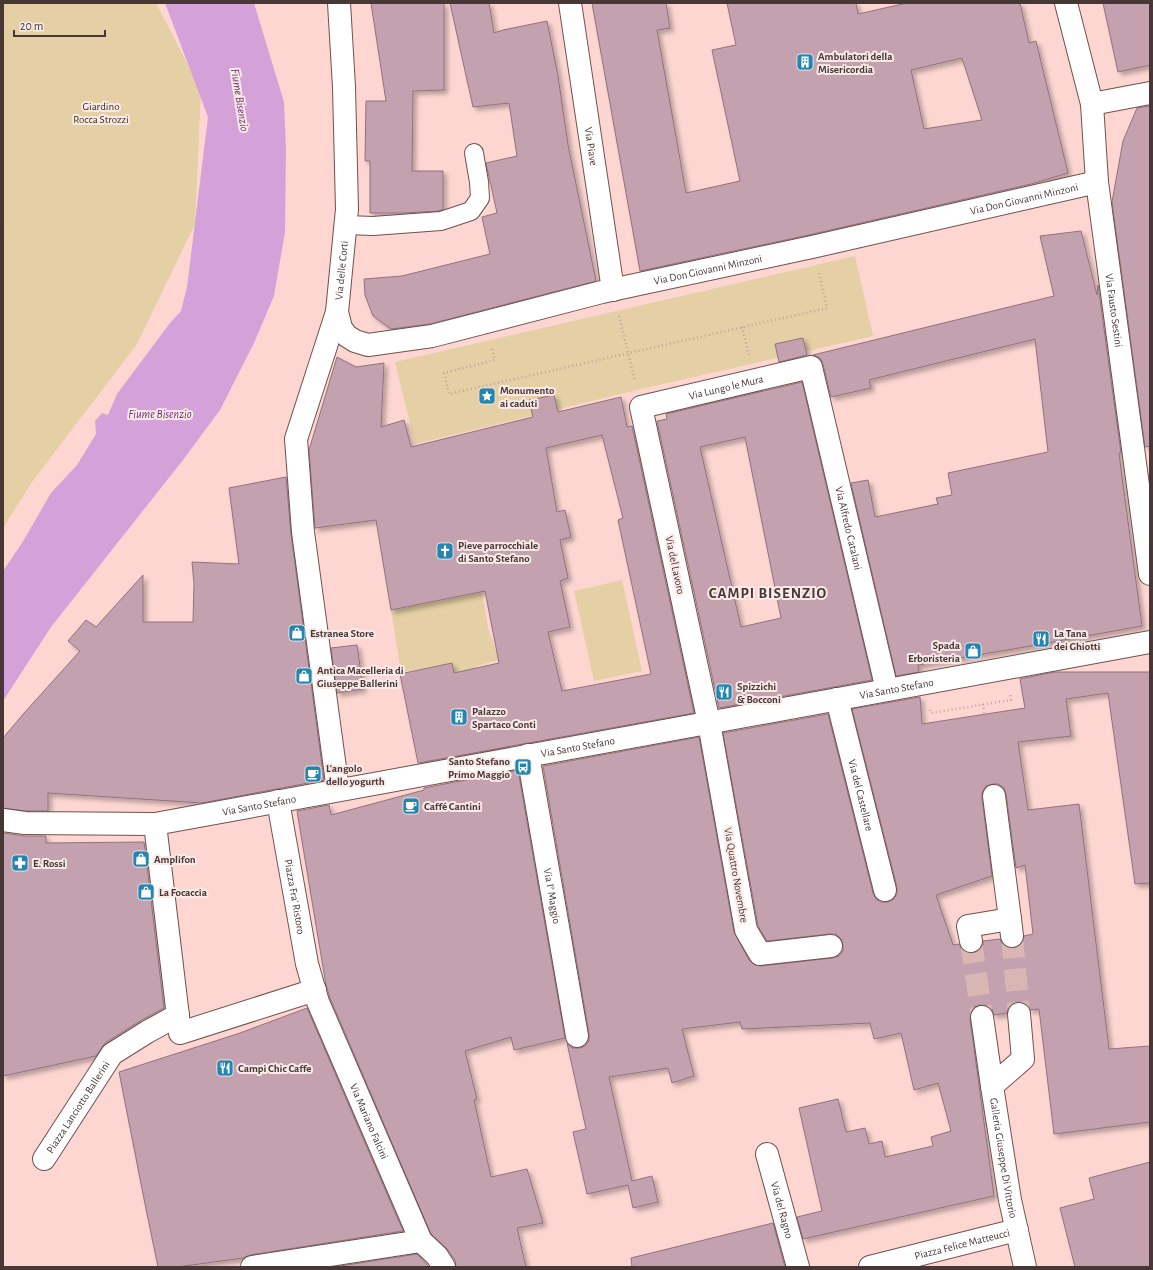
<svg xmlns="http://www.w3.org/2000/svg" width="1153" height="1270" font-family="'Alegreya Sans',sans-serif">
<style>
.green{fill:#e4d0a4}
.water{fill:#d4a2d9}
.building{fill:#c4a1ae;stroke:#92717e;fill-rule:evenodd;filter:url(#shadow)}
.lines{fill:none;stroke-linecap:round;stroke-linejoin:round}
.street-tunnel{stroke:#d9b6b3;stroke-width:22;stroke-dasharray:22 11;stroke-linecap:butt}
.lane-casing{stroke:#70504d;stroke-width:20}
.street-casing{stroke:#70504d;stroke-width:24}
.path{stroke:#c2a3a0;stroke-width:2.5;stroke-dasharray:1 3;stroke-linecap:butt}
.lane{stroke:#fff;stroke-width:18}
.street{stroke:#fff;stroke-width:22}
.labels{text-anchor:middle;dominant-baseline:central;stroke-width:4;stroke-linejoin:round;paint-order:stroke}
.poi-label{font-size:11px;font-weight:bold;fill:#473736;stroke:#faeae8;text-anchor:start}
.park-label{font-size:11px;fill:#3a2d0e;stroke:#faeae8}
.street-label{font-size:11px;fill:#473736;stroke:#faeae8}
.water-label{font-size:12px;font-style:italic;fill:#6c3073;stroke:#faeae8}
.district-label{font-size:15px;font-weight:bold;letter-spacing:1px;fill:#473736;stroke:#faeae8}
</style>
<defs>
<filter id="shadow"><feDropShadow dx="3.5" dy="3.5" stdDeviation="2" flood-color="#0004"/></filter>
</defs>
<rect width="100%" height="100%" fill="#fdd6d2"/>
<path class="green" d="M3,3H156L201,90L195,224L137,344L32,482L3,528Z
M855,256L873,336L637,390L415,444L395,362Z
M622,580L642,671L594,681L574,591Z
M482,592L488,628L499,660L476,666L481,694L461,698L452,664L401,672L391,610Z"/>
<path class="water" d="M165,3H254L284,102L286,148L285,232L274,296L254,343L220,410L183,460L51,627L3,701V571L22,543L51,493L77,465L96,434L95,421L102,413L108,415L117,394L170,323L181,311L187,287L208,117Z"/>
<path class="building" d="M371,3H444V90L413,91L412,171H443V209L439,211L404,213H370V161H365L366,101H386Z
M450,3H489L494,33L503,30L547,21L558,76L568,145L596,281L430,324L391,329L373,316L365,295L364,279L402,276L490,254L482,217L497,213L486,163L517,156L509,103L473,107Z
M592,3H666L670,28L657,30L686,193L740,181L712,50L736,45L727,3H856L858,14L907,3H1020L1029,43L1036,41L1068,173L1031,184L809,235L640,271ZM962,58L982,120L924,129L911,70Z
M1103,3H1150V65L1118,72Z
M1150,106V446L1145,447L1112,202L1123,141L1137,108Z
M1081,231L1097,295L1098,285L1121,453H1119L1122,477L1142,626L1019,648L918,665L919,672L896,676L851,483L868,480L875,517L938,504L936,498L952,495L948,473L1048,452L1035,339L869,380L871,388L831,397L823,364L820,358L813,355L1054,296L1040,236Z
M803,338L807,355L779,362L775,344Z
M337,357L356,367L384,363L381,427L404,420L411,447L533,417L529,400L554,395L558,412L621,397L627,427L632,426L694,713L418,763L400,674L452,663L454,673L499,663L485,591L391,610L376,520L315,528L309,450ZM602,435L623,518L618,520L651,674L562,691L548,632L570,627L560,581L568,578L560,540L571,537L565,510L557,512L546,448Z
M802,382L872,680L719,708L657,421L667,419L666,414ZM745,437L781,618L741,627L700,447Z
M286,477L291,534L324,780L202,803L48,793V811H26L3,808V738L25,712L80,651L68,641L86,620L96,627L143,575V622H193L194,584L192,562L239,564L229,488Z
M357,645L363,689L337,693L331,648Z
M1054,672H1150V883L1135,884L1108,693L1066,699L1071,736L1018,742L1028,810L1079,804L1109,1049L1150,1046V1122L1054,1134L1039,1009L1030,1010L1029,1007L1025,1003L1018,1002L1012,1004L1008,1008L1007,1013L994,1015L992,1009L987,1006L980,1005L974,1007L971,1012L970,1019L994,1196L949,1206L803,1239L797,1217L822,1211L799,1108L838,1099L846,1132L865,1128L869,1144L882,1141L885,1157L933,1146L931,1137L951,1131L938,1083L914,1090L901,1033L874,1039L870,1023L742,1029L740,1022L682,1029L694,1076L672,1083L668,1068L609,1077L632,1181L652,1176L658,1202L633,1208L628,1185L587,1194L573,1132L586,1129L567,1043L572,1048H580L585,1046L589,1041V1034L543,766L699,737L734,932L749,960L755,965L761,966L832,958L839,956L843,951V945L841,939L836,934H830L767,941L758,926L723,733L828,714L873,893L876,899L881,902H888L894,899L897,893V887L852,709L920,697L922,724L1025,708L1020,679ZM993,784H998L1004,788L1006,794L1016,868L1025,865L1033,934L1024,936L1023,941L1020,946L1014,948L1007,947L1002,944L1000,939L983,941V945L979,951L974,953H967L962,950L959,944L953,945L936,895L992,876L982,798V792L986,786Z
M518,770L565,1038L514,1050L511,1037L465,1051L477,1099L474,1100L491,1177L527,1169L543,1223L517,1228L526,1267H456L455,1260L447,1249L431,1234L330,998L326,985L297,811L329,805L331,815L424,790V788Z
M3,833L25,836H46V843L144,842L164,1008L140,1021L105,1043L96,1056L3,1076Z
M307,1008L403,1231L250,1255L243,1258L177,1267H158L145,1204L119,1072L240,1033Z
M1150,1162V1267H1075L1060,1208L1094,1199L1089,1178Z
M773,1223L785,1267H632L631,1258Z
M417,1254L429,1267H334Z"/>
<g class="lines">
<path class="street-tunnel" d="M1012,936L1019,1014
M971,941L982,1017"/>
<g class="lane-casing">
<path id="lane" d="M346,225L373,226L441,221L471,211L480,198L479,182L474,153"/>
</g>
<g class="street-casing">
<g id="street">
<path id="s1" d="M570,3L613,290"/>
<path id="s2" d="M1066,3L1092,104L1097,182L1150,574"/>
<path d="M1092,104L1150,93"/>
<path id="s3" d="M337,312L341,328L347,336L355,341L368,345L432,336L602,292L812,247L1097,182"/>
<path id="s4" d="M837,699L885,890"/>
<path id="s5" d="M528,755L577,1036"/>
<path id="s6" d="M338,790L303,532L296,439L337,312L347,209L344,87L339,3"/>
<path d="M994,796L1010,919"/>
<path id="s7" d="M278,801L307,964L318,1002L421,1241L437,1256L444,1267"/>
<path id="s8" d="M3,820L25,823L155,824L1150,642"/>
<path d="M155,824L180,1033L315,990"/>
<path d="M971,941L968,926L1010,919L1012,936"/>
<path id="s9" d="M831,946L760,954L746,930L709,723L641,407L811,367L887,690"/>
<path d="M982,1017L992,1086L1023,1059L1019,1014"/>
<path id="s10" d="M992,1086L1010,1200L1025,1267"/>
<path id="s11" d="M767,1154L798,1267"/>
<path id="s12" d="M44,1159L112,1054L147,1032L178,1015"/>
<path d="M252,1267L421,1241"/>
<path id="s13" d="M870,1267L1017,1230"/>
</g>
</g>
<path class="path" d="M3,224V240
M619,316L635,381
M742,327L749,355
M492,349L495,360L444,373L449,394L827,308L819,273
M983,704L984,713
M930,710L931,713L1011,700L1010,694"/>
<use href="#lane" class="lane"/>
<use href="#street" class="street"/>
</g>
<defs>
<g id="building-square" transform="scale(0.9)"><rect x="-9" y="-9" width="18" height="18" rx="4" fill="#2286b0" stroke="#faeae8"/><path d="M-4-6H4V6H1V3H-1V6H-4ZM-2.5-4.3h1.7v1.8h-1.7ZM.8-4.3h1.7v1.8H.8ZM-2.5-1h1.7V.8h-1.7ZM.8-1h1.7V.8H.8Z" fill="#fff"/></g>
<g id="sight-square" transform="scale(0.9)"><rect x="-9" y="-9" width="18" height="18" rx="4" fill="#2286b0" stroke="#faeae8"/><path d="M0-6L1.8-2.2L6-1.7L2.9 1.2L3.7 5.4L0 3.3L-3.7 5.4L-2.9 1.2L-6-1.7L-1.8-2.2Z" fill="#fff"/></g>
<g id="church-square" transform="scale(0.9)"><rect x="-9" y="-9" width="18" height="18" rx="4" fill="#2286b0" stroke="#faeae8"/><path d="M-1.2-6h2.4v3.5h3.3v2.4h-3.3V6h-2.4V-.1h-3.3v-2.4h3.3Z" fill="#fff"/></g>
<g id="shop-square" transform="scale(0.9)"><rect x="-9" y="-9" width="18" height="18" rx="4" fill="#2286b0" stroke="#faeae8"/><path d="M-5-2.5h2.3a2.7 3.5 0 0 1 5.4 0H5L5.5 6h-11ZM-1.5-2.5h3a1.5 2.3 0 0 0-3 0Z" fill="#fff"/></g>
<g id="restaurant-square" transform="scale(0.9)"><rect x="-9" y="-9" width="18" height="18" rx="4" fill="#2286b0" stroke="#faeae8"/><path d="M-5-6h1v4h1v-4h1v4h1v-4h1v5L-1.5 .5V6h-2V.5L-5-1ZM5-6V6H3V1.5H1.5Q1.5-4 5-6Z" fill="#fff"/></g>
<g id="bus-square" transform="scale(0.9)"><rect x="-9" y="-9" width="18" height="18" rx="4" fill="#2286b0" stroke="#faeae8"/><path d="M-5-6H5V4H4V6H2V4H-2V6H-4V4H-5ZM-3.5-4V0h7V-4ZM-3.5 1.2v1.5H-2V1.2ZM2 1.2v1.5H3.5V1.2Z" fill="#fff"/></g>
<g id="cafe-square" transform="scale(0.9)"><rect x="-9" y="-9" width="18" height="18" rx="4" fill="#2286b0" stroke="#faeae8"/><path d="M-5.5-4.5H6V0H3Q3 3.5 0 3.5H-2.5Q-5.5 3.5-5.5 0ZM3-3.2v2h1.7v-2ZM-6 4.5H4V6H-6Z" fill="#fff"/></g>
<g id="pharmacy-square" transform="scale(0.9)"><rect x="-9" y="-9" width="18" height="18" rx="4" fill="#2286b0" stroke="#faeae8"/><path d="M-2-6h4v4h4v4h-4v4h-4v-4h-4v-4h4Z" fill="#fff"/></g>
</defs>
<g fill-rule="evenodd">
<use href="#building-square" x="805" y="62"/>
<use href="#sight-square" x="487" y="396"/>
<use href="#church-square" x="445" y="551"/>
<use href="#shop-square" x="297" y="633"/>
<use href="#restaurant-square" x="1041" y="639"/>
<use href="#shop-square" x="973" y="651"/>
<use href="#shop-square" x="304" y="676"/>
<use href="#restaurant-square" x="724" y="692"/>
<use href="#building-square" x="459" y="717"/>
<use href="#bus-square" x="523" y="767"/>
<use href="#cafe-square" x="313" y="774"/>
<use href="#cafe-square" x="411" y="806"/>
<use href="#shop-square" x="141" y="859"/>
<use href="#pharmacy-square" x="20" y="863"/>
<use href="#shop-square" x="146" y="892"/>
<use href="#restaurant-square" x="225" y="1068"/>
</g>
<g class="labels">
<g class="poi-label">
<text x="818" y="56">Ambulatori della<tspan x="818" dy="13">Misericordia</tspan></text>
<text x="500" y="390">Monumento<tspan x="500" dy="13">ai caduti</tspan></text>
<text x="458" y="545">Pieve parrocchiale<tspan x="458" dy="13">di Santo Stefano</tspan></text>
<text x="310" y="633">Estranea Store</text>
<text x="1054" y="633">La Tana<tspan x="1054" dy="13">dei Ghiotti</tspan></text>
<text x="960" y="645" text-anchor="end">Spada<tspan x="960" dy="13">Erboristeria</tspan></text>
<text x="317" y="670">Antica Macelleria di<tspan x="317" dy="13">Giuseppe Ballerini</tspan></text>
<text x="737" y="686">Spizzichi<tspan x="737" dy="13">&amp; Bocconi</tspan></text>
<text x="472" y="711">Palazzo<tspan x="472" dy="13">Spartaco Conti</tspan></text>
<text x="510" y="761" text-anchor="end">Santo Stefano<tspan x="510" dy="13">Primo Maggio</tspan></text>
<text x="326" y="768">L'angolo<tspan x="326" dy="13">dello yogurth</tspan></text>
<text x="424" y="806">Caffé Cantini</text>
<text x="154" y="859">Amplifon</text>
<text x="33" y="863">E. Rossi</text>
<text x="159" y="892">La Focaccia</text>
<text x="238" y="1068">Campi Chic Caffe</text>
</g>
<g class="park-label">
<text x="101" y="106">Giardino<tspan x="101" dy="13">Rocca Strozzi</tspan></text>
</g>
<g class="street-label">
<text stroke="none"><textPath href="#s1" startOffset="145">Via Piave</textPath></text>
<text stroke="none"><textPath href="#s3" startOffset="722">Via Don Giovanni Minzoni</textPath></text>
<text stroke="none"><textPath href="#s3" startOffset="398">Via Don Giovanni Minzoni</textPath></text>
<text stroke="none"><textPath href="#s6" startOffset="529">Via delle Corti</textPath></text>
<text stroke="none"><textPath href="#s2" startOffset="312">Via Fausto Sestini</textPath></text>
<text stroke="none"><textPath href="#s9" startOffset="720">Via Lungo le Mura</textPath></text>
<text stroke="none"><textPath href="#s9" startOffset="973">Via Alfredo Catalani</textPath></text>
<text transform="translate(675 565) rotate(78)">Via del Lavoro</text>
<text stroke="none"><textPath href="#s8" startOffset="906">Via Santo Stefano</textPath></text>
<text stroke="none"><textPath href="#s8" startOffset="582">Via Santo Stefano</textPath></text>
<text stroke="none"><textPath href="#s4" startOffset="99">Via del Castellare</textPath></text>
<text stroke="none"><textPath href="#s8" startOffset="258">Via Santo Stefano</textPath></text>
<text transform="translate(736 875) rotate(80)">Via Quattro Novembre</text>
<text stroke="none"><textPath href="#s7" startOffset="97">Piazza Fra' Ristoro</textPath></text>
<text stroke="none"><textPath href="#s5" startOffset="143">Via I° Maggio</textPath></text>
<text stroke="none"><textPath href="#s12" startOffset="62">Piazza Lanciotto Ballerini</textPath></text>
<text stroke="none"><textPath href="#s7" startOffset="335">Via Mariano Falcini</textPath></text>
<text stroke="none"><textPath href="#s10" startOffset="73">Galleria Giuseppe Di Vittorio</textPath></text>
<text stroke="none"><textPath href="#s11" startOffset="58">Via del Ragno</textPath></text>
<text stroke="none"><textPath href="#s13" startOffset="95">Piazza Felice Matteucci</textPath></text>
</g>
<g class="water-label">
<text transform="translate(240 100) rotate(81)">Fiume Bisenzio</text>
<text x="160" y="414">Fiume Bisenzio</text>
</g>
<g class="district-label">
<text x="768" y="593">CAMPI BISENZIO</text>
</g>
</g>
<rect width="1153" height="1270" fill="none" stroke="#473736" stroke-width="8"/>
<path d="M14 30v6h91v-6" fill="none" stroke="#473736" stroke-width="2"/>
<text x="20" y="30" font-size="12" fill="#473736" stroke="#faeae8" stroke-width="3" paint-order="stroke">20 m</text>
</svg>
